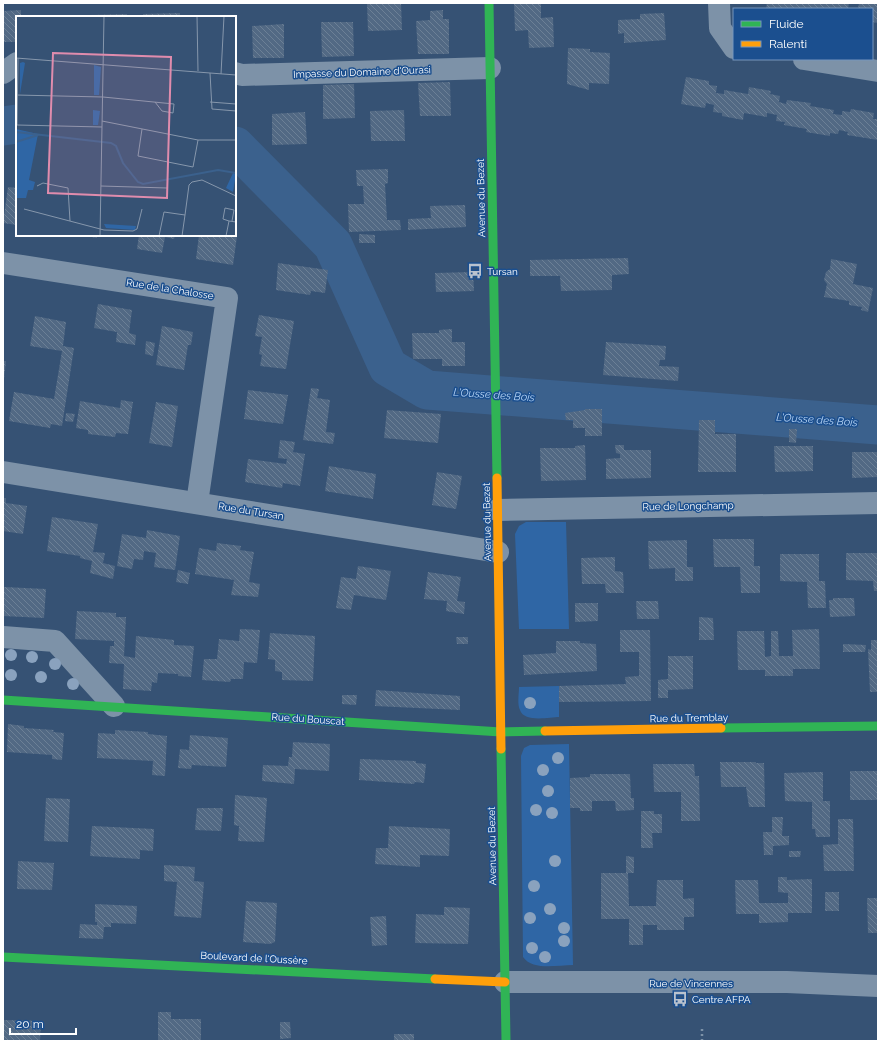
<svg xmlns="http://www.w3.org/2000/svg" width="881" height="1044" font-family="Raleway,sans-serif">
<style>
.grass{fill:#2f66a5}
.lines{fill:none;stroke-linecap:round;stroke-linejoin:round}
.river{stroke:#3b618d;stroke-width:39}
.building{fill:url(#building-back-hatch)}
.path{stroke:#7d92a8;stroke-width:2.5;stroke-dasharray:2 3;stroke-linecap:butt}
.street{stroke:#7d92a8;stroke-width:22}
.fast{stroke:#30b455;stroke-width:9}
.slow{stroke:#ff9f0a;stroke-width:9}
.tree{fill:#8aa2be}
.labels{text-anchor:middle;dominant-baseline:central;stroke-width:3;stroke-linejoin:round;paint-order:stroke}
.street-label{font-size:10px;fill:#fff;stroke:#1b4f8f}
.poi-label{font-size:10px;fill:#fff;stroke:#1b4f8f;text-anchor:start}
.water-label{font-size:11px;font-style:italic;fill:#b5d3f5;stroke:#1b4f8f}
.inset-river{fill:none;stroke:#3b618d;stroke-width:2}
.inset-road{fill:none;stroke:#8697ac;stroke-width:1}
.view{fill:#e08cad;fill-opacity:0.15;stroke:#e08cad;stroke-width:2}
.inset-edge{fill:none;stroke:#fff;stroke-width:2}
</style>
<defs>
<pattern id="building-back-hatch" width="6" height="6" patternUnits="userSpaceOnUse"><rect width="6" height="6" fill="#526984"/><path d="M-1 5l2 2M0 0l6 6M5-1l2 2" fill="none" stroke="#6c8096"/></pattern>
</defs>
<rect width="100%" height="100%" fill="#365274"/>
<path class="grass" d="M526,522H566L569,629H519L515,534L519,526Z
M559,686V717C550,717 524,723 520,710C517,704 519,694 519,687Z
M569,744L573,965C557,965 533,971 523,957L521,756L524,748L530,745Z"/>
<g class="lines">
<path class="river" d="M3,126L17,124
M235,146L333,245L388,367L427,390L878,425"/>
</g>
<path class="building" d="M367,3H401L402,30L368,31Z
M514,3H541V18L553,17L554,47L529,48L528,30L515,31Z
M767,3H849L848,9H766Z
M859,3H878V23L872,22V9H858Z
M21,10V17H17V42H3V11Z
M443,10V19H449V54H418L416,21L430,20V11Z
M180,13V17H143V14Z
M664,13L666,40L624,43V33L618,34V20L640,19V14Z
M127,14V17H90V15Z
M37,15H73V17H37Z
M321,22H353L354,56L322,57Z
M284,24V58H253L252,26Z
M568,48L590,49V52L610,53L609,84L589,83V90L567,84Z
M686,77L709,81V85L717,86L716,93L724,94V90L748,94L749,87L771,91L770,94L780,96L779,102L786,104L787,100L811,103L810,106L834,110L833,114L842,115V111L850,112L851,109L874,113L873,119H878V140L847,135L848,132L839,130L838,134L830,133V136L806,132L807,129L784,125L785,122L776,121L777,115L767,113V117L744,113L743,120L722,116V113L713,112L714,105L706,103L705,108L681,104Z
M450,82L451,116H420L418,83Z
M354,84L355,118L323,119V85Z
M404,110L405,141H371L370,111Z
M305,112L307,144L272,145V114Z
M388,169V183L385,184L387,220H400L401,230L349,232L348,204H364L363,186H357L356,170Z
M8,187L17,188V225L3,223Z
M465,205L466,227L408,230V219L431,218L430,206Z
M359,234L375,235V243H359Z
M81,235H97V238Z
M139,235H175L174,239L165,237L162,253L137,249Z
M199,235L237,236L233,265L196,259Z
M628,258L629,274L612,275V290L561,291L560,276H530V260Z
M831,259L857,264L853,284L873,288L868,312L861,310L862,307L849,305V301L824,297L827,284L824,280L826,272L830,269Z
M278,263L328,270L325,293L311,291L310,295L276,290Z
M473,272L474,291L436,292L435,273Z
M98,304L132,310L129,333L136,335L135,345L116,342L117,332L94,328Z
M259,315L294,321L286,369L260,366L262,355L259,354L262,337L255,336Z
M35,316L66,322L63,346L74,348L62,426L51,424L50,428L9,421L14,392L54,399L62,351L30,346Z
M162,326L193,332L191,345H188L184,370L156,365Z
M452,329V342H465V366H442V359H413L412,333H439V330Z
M146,341L155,343L153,356L145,354Z
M606,342L666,346L665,360H660L659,366L679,367L678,381L603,375Z
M3,361H6L4,379H3Z
M311,388L319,389L317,398L330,400L326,432L335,433L333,444L303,440Z
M248,390L288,395L283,424L244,419Z
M121,400L133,402L128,434L116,433L115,437L88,434V430L76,428L80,401L120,408Z
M156,402L178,406L172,447L149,443Z
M585,409H602V436H585V428H573V420H566L565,413L585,410Z
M387,410L441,414L438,443L384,438Z
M66,413L75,414L73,422L65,421Z
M699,420H715V434H736V472H698Z
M789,429H797L796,443L789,442Z
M280,440L295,442L293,452L305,454L300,486L283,483L282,488L245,482L248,459L286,464L287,459L278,458Z
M585,445L586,480L541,481L540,448H575V446Z
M615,445H624V450H651V478L606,479V459L620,458V454L616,453Z
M774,446H813V471L775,472Z
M852,452H878V477L852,478Z
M329,466L376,474L373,499L325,491Z
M437,472L462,476L456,509L432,505Z
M3,498H6V503L27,506L23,534L3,531Z
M52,517L98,524L93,552L105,553L103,563L115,566L113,579L90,573L92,561L80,558V556L47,551Z
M147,530L180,536L175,570L154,567L156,553L144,551L143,560L134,559L132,569L117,566L122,534L146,538Z
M713,539H754V566H760V593H741L740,567H714Z
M687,540V567H693V581H675V568L649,569L648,541Z
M217,543L241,546L240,550L254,552L249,582L260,584L258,597L231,595L234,580L195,574L199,548L216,551Z
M846,553H878V591H874L873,581L846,580Z
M780,554H819V581H825L826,608H808L807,582L780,581Z
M615,557V571L623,572L624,593H606L605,584H582L581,558Z
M358,566L391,571L386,600L354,595L351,610L336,608L341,577L356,579Z
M178,570L190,573L188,584L176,582Z
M428,572L461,577L457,601L465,602L464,614L446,611L447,601L424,599Z
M4,587L46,589L44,618L3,616Z
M833,598H854L855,616L830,617L829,600H833Z
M636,601H658L659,619H637Z
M575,603H598V621L575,622Z
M77,611L116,613V617H126L124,656L135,658L136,636L174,640V645L194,646L191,677L178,676V674L158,673L157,683L152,682L151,691L123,689L124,664L109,663L110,646H114V641L75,639Z
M699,617L713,618L714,640H699Z
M240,629L260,630L257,663L244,662L243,679H231L230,682L202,680L204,659H217L219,639L239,641Z
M819,629L820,669H793V676H765V670H738L737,631H764L765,657L771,656V631H778L779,656H793L792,630Z
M620,630H650L651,701L559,702V686L626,684L625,677L639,676V652H620Z
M270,633L315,636L313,681L282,680V672L275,671V660L268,659Z
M456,637H468V644H457Z
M871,640H878V692H870L868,649L871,650Z
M556,641H580V643L596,644L597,671L524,675L523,655L556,653Z
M843,644L866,645L865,652H843Z
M668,656H693V689L668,690V698H658V680L668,679Z
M376,690L460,696V710L375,706Z
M342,695H357L356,705L342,704Z
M8,724L24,726V728L54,730L53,732L64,733L62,760L52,759V755L7,752Z
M115,730L148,732V734L167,736L165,776L152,775L153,761L97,758L98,733L115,734Z
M190,735L228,738L226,767L192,765L191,769L178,768L180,749L189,750Z
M293,742L330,744L329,771L295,769L294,784L262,781L263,765L288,766L289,757H292Z
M360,759L416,761V763L426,764L424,783L415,782L414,784L359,780Z
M720,762H756V763H764L765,807H749L746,787H721Z
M653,764H694L695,776H699L700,821H681V792H654Z
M850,771H878V800H850Z
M819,772H823V801H830V837H816L815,829H812V802L785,801L784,773Z
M590,774H630L631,798H634V810L616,811L615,801H592V811H580V808H570V778L590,777Z
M235,795L267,798L264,842L238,841L239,826L234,825Z
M46,798L70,799L68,842L44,841Z
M197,808H223L221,831L195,830Z
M641,811H654V814H662V833H652L653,848H641Z
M772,817H783L782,836H789V845L773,846V855H764L763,832H772Z
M838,819H853L854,871H824L823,845L838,844Z
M92,826L154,829L153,851L140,850V859L90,856Z
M389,826L450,829L449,856L420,855V867L375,864L376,848H388Z
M789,851H801L800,857H789Z
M626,856L634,857V873H626Z
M18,861L54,863L52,890L17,889Z
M164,865L195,867L194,881L204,882L201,918L174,916L177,882L164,881Z
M601,873H628L629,906H656L657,880H683V899L694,898V917H684V930H657V925H643V945H629V919H601Z
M778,877H787V880L812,879V913H788V922L759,923V914H736L735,880H758L759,903H788V893L778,892Z
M825,892H839V911H825Z
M867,898H878V933H868Z
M246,901L277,903L275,942L270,944L243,942Z
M95,904L137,906L136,924L111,923V927H104L103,939L79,938L80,924L97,925V922H95Z
M444,907L470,908L468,944L415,943L416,914L444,915Z
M386,916L387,945L372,946L370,917Z
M158,1012H171V1019H201V1041H158Z
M3,1020L41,1021L40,1041H3Z
M280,1022H290L291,1038L280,1039Z
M394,1034H414V1041H394Z"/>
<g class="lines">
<path class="path" d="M702,1041V1029"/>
<path class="street" d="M719,3L720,28L734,48
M804,59L878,71
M3,73L17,63
M235,73L242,75L490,68
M3,263L227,298L197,503
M3,472L498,552
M497,510L878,503
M3,637L55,641L114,706
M505,982H787L878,986"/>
<path class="fast" d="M489,3L497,478
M3,700L501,732L545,731
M721,728L878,726
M501,749L506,1041
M3,957L435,979"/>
<path class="slow" d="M497,478L501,749
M545,731L721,728
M435,979L505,982"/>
</g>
<g class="tree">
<circle cx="11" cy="655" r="6"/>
<circle cx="32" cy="657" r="6"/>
<circle cx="55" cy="664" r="6"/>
<circle cx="11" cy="675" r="6"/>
<circle cx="41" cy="677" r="6"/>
<circle cx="73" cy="684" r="6"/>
<circle cx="530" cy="703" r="6"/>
<circle cx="558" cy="758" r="6"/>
<circle cx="543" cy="770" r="6"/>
<circle cx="548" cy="791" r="6"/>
<circle cx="536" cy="810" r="6"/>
<circle cx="552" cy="813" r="6"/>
<circle cx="555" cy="861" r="6"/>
<circle cx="534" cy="886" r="6"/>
<circle cx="550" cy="909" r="6"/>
<circle cx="530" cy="918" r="6"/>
<circle cx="564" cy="928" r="6"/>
<circle cx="564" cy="941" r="6"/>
<circle cx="532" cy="948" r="6"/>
<circle cx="545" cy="957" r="6"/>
</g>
<defs>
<g id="bus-bare" transform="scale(1.2)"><path d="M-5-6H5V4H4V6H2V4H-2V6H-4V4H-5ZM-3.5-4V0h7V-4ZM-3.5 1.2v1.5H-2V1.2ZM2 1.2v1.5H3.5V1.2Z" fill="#b9c2ce" stroke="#1b4f8f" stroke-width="2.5" paint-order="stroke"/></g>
</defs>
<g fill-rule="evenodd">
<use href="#bus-bare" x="475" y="271"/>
<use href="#bus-bare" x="680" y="999"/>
</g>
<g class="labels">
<g class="street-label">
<text transform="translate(362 72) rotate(-2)">Impasse du Domaine d'Ourasi</text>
<text transform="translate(481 198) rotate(-91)">Avenue du Bezet</text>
<text transform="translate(170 289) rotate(9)">Rue de la Chalosse</text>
<text transform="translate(688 506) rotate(-1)">Rue de Longchamp</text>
<text transform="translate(251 511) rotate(9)">Rue du Tursan</text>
<text transform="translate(487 522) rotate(-91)">Avenue du Bezet</text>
<text transform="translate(689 718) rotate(-1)">Rue du Tremblay</text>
<text transform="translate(308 719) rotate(4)">Rue du Bouscat</text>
<text transform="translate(492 846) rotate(-91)">Avenue du Bezet</text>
<text transform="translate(254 958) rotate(3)">Boulevard de l'Oussère</text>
<text x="691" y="983">Rue de Vincennes</text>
</g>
<g class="poi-label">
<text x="487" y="271">Tursan</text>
<text x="692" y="999">Centre AFPA</text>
</g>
<g class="water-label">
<text transform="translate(494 395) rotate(4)">L'Ousse des Bois</text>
<text transform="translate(817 420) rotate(4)">L'Ousse des Bois</text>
</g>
</g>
<g transform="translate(16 16)">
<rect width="220" height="220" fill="#365274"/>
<path d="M7,46L9,47L4,78V47ZM78,49L85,51L83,79H78ZM77,94L84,95L82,109H77ZM88,208L120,210L119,214L90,212Z" fill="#2f66a5"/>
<path d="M0,113L22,118L13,164L19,166L17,174H12L10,182H0ZM217,157L220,158L217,176L210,172Z" fill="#2f66a5"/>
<path class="inset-river" d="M0,116L95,127L100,130L107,147L122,166L127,168L202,154L220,157M0,126L22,119"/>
<path class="inset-road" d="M181,0L182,55M0,42L220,59M2,42L1,109L86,111M194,57L196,93L220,95M205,58L208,0M0,79L87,81L158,88L157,97L146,95L139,86M194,86L220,88M86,105L182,124H220M126,113L122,140L177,151L182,124M220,124V153M21,170L27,167L52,172L54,205M85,170L151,172M8,193L88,214L117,215L121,213L126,193M169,199L173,169L176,166L186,164L220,180M213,205L207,203L209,192L218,194L216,205M84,220L88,0M143,220L148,196L169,199L166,220M210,220L213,205L220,206"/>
<path class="view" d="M37,37L155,41L151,182L32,177Z"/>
<rect width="220" height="220" class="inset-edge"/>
</g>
<rect width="881" height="1044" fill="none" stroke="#ffffff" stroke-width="8"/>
<rect x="733" y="8" width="140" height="52" fill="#1b4f8f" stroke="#7695bc"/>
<rect x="741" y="21" width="20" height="6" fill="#30b455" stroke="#7695bc"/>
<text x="769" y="28" font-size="12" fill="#ffffff">Fluide</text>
<rect x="741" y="41" width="20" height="6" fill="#ff9f0a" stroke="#7695bc"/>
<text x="769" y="48" font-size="12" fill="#ffffff">Ralenti</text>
<path d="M10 1028v6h66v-6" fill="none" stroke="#ffffff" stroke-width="2"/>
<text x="16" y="1028" font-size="12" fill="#ffffff" stroke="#1b4f8f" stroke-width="3" paint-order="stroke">20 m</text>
</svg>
